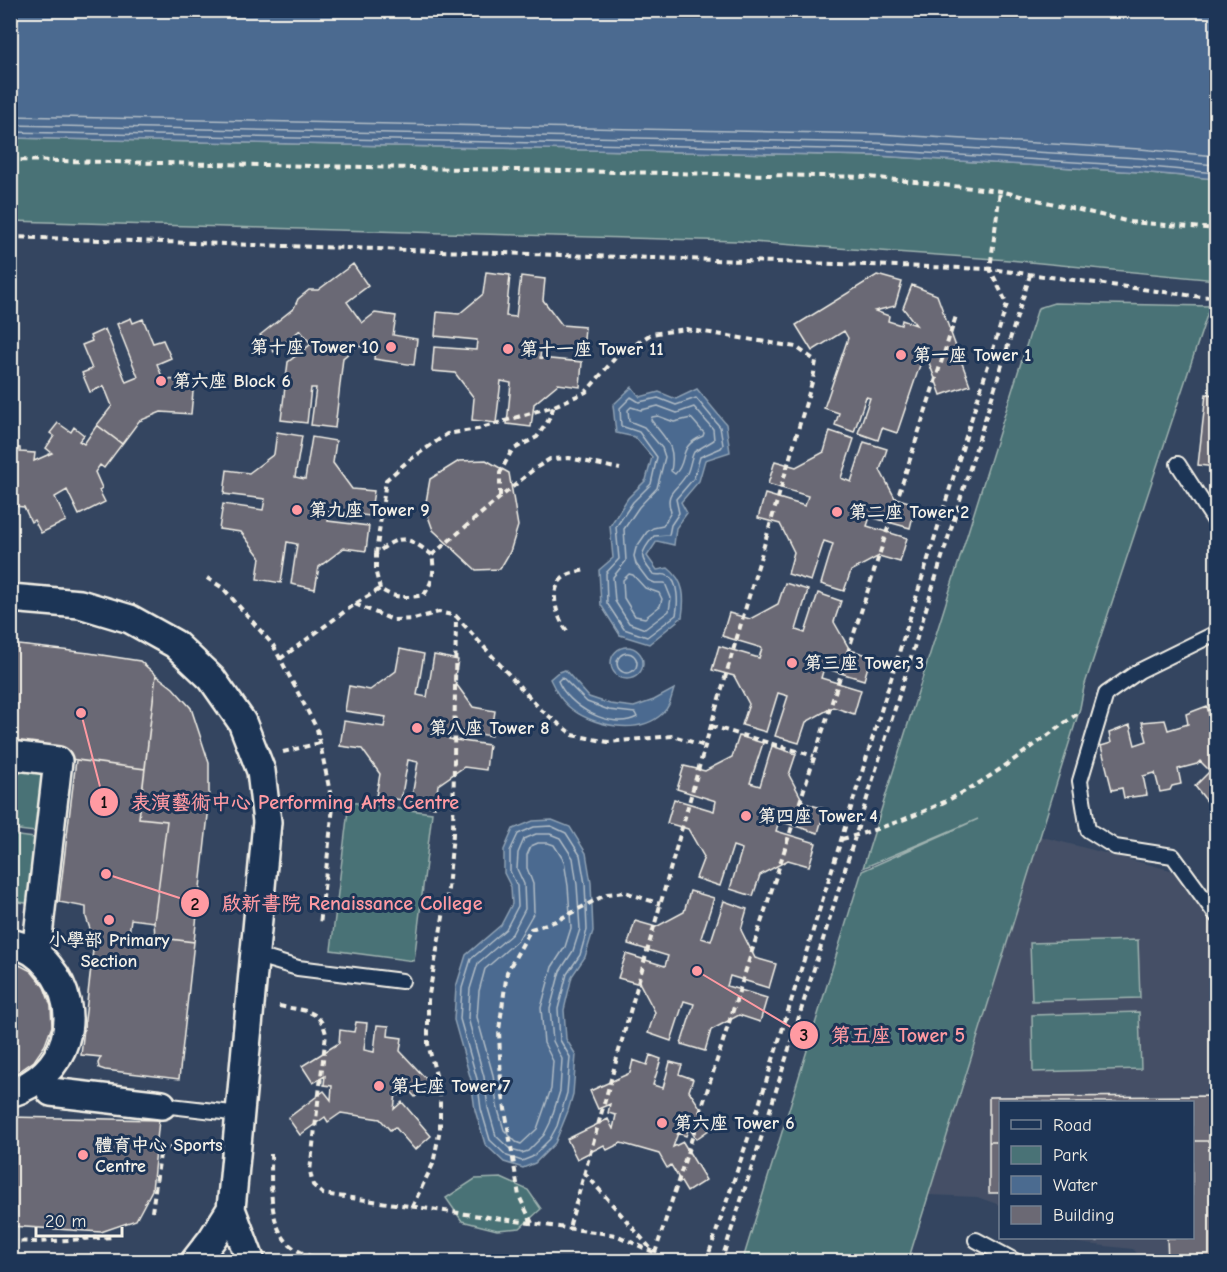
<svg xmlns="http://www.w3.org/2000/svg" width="1227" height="1272" font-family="'Comic Neue','LXGW WenKai TC',sans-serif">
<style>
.built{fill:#445066}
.green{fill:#497276;stroke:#9eb2af;stroke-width:1.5}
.water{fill:#4b6b90;stroke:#8fa1b3;stroke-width:1.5}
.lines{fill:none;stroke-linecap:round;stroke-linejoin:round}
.shore{stroke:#b0bbc5;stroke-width:1.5}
.building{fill:#6b6974;stroke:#f4f1e8;stroke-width:1.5}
.lane-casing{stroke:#f4f1e8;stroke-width:18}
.street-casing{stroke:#f4f1e8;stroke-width:32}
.path{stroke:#f4f1e8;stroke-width:4;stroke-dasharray:6 4.5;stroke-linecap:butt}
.lane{stroke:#1d3557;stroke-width:14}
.street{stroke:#1d3557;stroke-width:27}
.poi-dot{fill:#ff9aa2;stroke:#1d3557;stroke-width:2}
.labels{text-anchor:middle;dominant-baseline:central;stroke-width:6;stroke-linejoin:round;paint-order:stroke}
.poi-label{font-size:18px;font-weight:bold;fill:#f4f1e8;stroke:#1d3557;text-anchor:start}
.leader{fill:none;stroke:#ff9aa2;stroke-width:2}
.callout-dot{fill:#ff9aa2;stroke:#1d3557;stroke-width:2}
.mark-label{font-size:18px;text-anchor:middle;font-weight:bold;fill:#111}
.callout-label{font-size:20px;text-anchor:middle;font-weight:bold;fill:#ff9aa2;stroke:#1d3557;stroke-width:6;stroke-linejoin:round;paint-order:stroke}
</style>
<rect width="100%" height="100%" fill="#344560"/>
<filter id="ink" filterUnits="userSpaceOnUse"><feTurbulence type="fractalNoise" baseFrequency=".0167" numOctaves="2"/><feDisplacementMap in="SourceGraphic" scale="12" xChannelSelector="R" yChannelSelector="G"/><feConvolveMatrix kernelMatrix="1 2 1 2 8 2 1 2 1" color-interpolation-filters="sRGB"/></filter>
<g filter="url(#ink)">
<path class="built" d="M1039,836L1178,872L1216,930V1261H1144L1133,1249L1030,1238H1192V1102H1000V1205L977,1197L928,1195L963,1088Z"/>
<path class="green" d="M11,138L877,156L1139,172L1216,179V280L1009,260L737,241L11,221Z
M1054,303L1210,306L1084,687L1080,708L908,1261H745L744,1256L862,871L978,819L863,868L1038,308Z
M11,763L51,768L43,833L11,829Z
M349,802L432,813L414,961L331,950Z
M11,835L42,839L33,904L11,901Z
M1138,940L1140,998L1032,1001L1030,943Z
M1139,1012L1141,1069L1033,1072L1032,1015Z
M501,1178L528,1190L541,1209L520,1228L497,1230L462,1221L446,1198L475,1179Z"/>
<path class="water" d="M11,10L1216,11V179L1139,172L877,156L11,138Z
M632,387L640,397L659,392L676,399L697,389L726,424L730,452L705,460L699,481L681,502L687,513L676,528L674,545L657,541L647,556L657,570L668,568C685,581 685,598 682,617L649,644L620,635L601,605L599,570L613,558L610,526L628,498L646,480L652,457L635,437L616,433L613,405Z
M611 663a16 16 0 1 1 32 0a16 16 0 1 1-32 0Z
M565,670L589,697L610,704L634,707L654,700L674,689C671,698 670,707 662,714C638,736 590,726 568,706C559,698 555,689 550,679L557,673Z
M552,820L570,827L586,853L591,883L593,931L585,957L572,976L564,1010L566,1039L576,1055L573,1094L568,1111L555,1143L535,1163L523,1168L504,1162L485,1144L475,1110L471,1080L454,1020L456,987L466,955L501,925L512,904L511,887L504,873V850L513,829L533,821Z"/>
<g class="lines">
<path class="shore" d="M10,116L878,134L1140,149L1216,156
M10,125L878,143L1139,158L1216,165
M10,132L878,150L1139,166L1216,173
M631,397L639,402L658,398L676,405L696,398L720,427L723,445L721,448L700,457L694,478L676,499L679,513L671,525L669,535L654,536C639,554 639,557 653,574C658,576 664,573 668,576C679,581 678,605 676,615L647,637L624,629L607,603L606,573L619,559L616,527L633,502L651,484L657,457L639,432L621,426L620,408Z
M658,406L677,413L694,407L713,429L714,440L694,452C690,460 690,469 686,475C677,491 664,491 671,512L663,526L653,528L647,532L636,548L634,556L636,564L648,580L655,583H665L671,598L669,611L645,629L629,623L615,601L613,577L626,561L624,529L639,507L657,488L665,457L662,448L644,427L629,421L628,410L631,407L641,410Z
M658,416L674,422L691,418L704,433L703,436C676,447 689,460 675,474L671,471C676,445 666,440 651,420L652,417Z
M629,574L633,575L645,588L659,593L662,599L660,606L645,618L635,616L624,598L623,580Z
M617 663a10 10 0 1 1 20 0a10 10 0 1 1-20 0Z
M562,677L587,702L609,710L635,713L637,717C611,731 568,706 558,681Z
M551,826L566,833L580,855L585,884L587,930L580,955L567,974L558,1009L560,1040L570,1057L567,1093L557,1126L550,1139L532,1157L522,1161L507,1156L490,1140L481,1109L477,1079L460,1019L462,988L471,959L506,929L518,906L517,886L510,871V851L518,834L534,827Z
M536,834H550L560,838L573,858L577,885L580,929L573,951L560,971L550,1009L553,1041L562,1059L560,1091L550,1123L544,1135L528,1151L522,1153L511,1150L496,1136L488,1108L484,1077L468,1018L470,989L478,963L512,934L525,909L524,884L517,869L518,853L524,839Z
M538,843H548L554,845L564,861L568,886L571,928L565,947L552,967L541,1008L544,1043L553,1061L551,1089L537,1129L521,1144L516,1142L504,1130L497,1106L493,1075L477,1017L479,991L485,969L518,940L534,912L533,884L527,868V855L531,846Z"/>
</g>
<path class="building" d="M353,264L368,286L347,302L362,323L375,313L396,316L393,335L417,339L414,365L374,359L375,349L357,346L343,358L335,428L311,425L316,388H311L307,423L281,420L288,362L311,344L300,330L274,352L260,335L294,308L298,299L309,290H318Z
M486,272L510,275L506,316L516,317L521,276L545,279L543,300L562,325L585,327L583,352L541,348L540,358L582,362L580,387L558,384L534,404L531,427L507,424L511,383L501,381L496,423L472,420L474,398L455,373L432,371L434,347L476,350L477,340L435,336L437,312L459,314L483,294Z
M877,275L902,282L895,306L875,311L889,316L888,321L901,325L902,320L916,325L903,308L912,285L937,295L970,385L941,395L928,360L921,362L897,433L882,428L878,440L858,433L870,398L866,397L854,432L835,425L839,413L824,408L848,338L844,331L812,351L796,325Z
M131,318L133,323L143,319L153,343L163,340L171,358L157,364L163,379L194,381L191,414L161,412L139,421L122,444L97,425L112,406L104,386L90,392L82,373L92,369L82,345L92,341L90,336L105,329L126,382L138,377L117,324Z
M1206,394L1216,395V467L1198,465Z
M58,423L71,432L74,427L84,435L79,441L84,444L97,425L122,444L104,468L100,465L95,472L102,488L99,490L105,502L79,515L67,490L55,497L66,521L41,533L34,520L31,522L24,507L14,506V511H10V447L20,448V452L35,453L34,461L52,453L46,448L54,436L50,433Z
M830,431L854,439L841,478L851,482L864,442L887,449L880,470L895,498L916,504L910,528L870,517L867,526L907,538L900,562L879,556L851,571L844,591L821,584L833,544L824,541L811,581L788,574L794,552L780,524L758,518L765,494L805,506L808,496L768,484L775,461L796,467L824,452Z
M277,432L302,436L295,477L305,479L312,437L336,441L333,463L352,489L374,491L370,516L329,511L328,521L369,526L366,551L344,548L319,567L315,589L291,584L297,544L287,542L281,583L257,579L260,557L241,532L219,529L223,504L263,510L265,499L224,494L227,470L249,473L274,454Z
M486,460L509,473L518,526L510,552L500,569L476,570L433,530L425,508L430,479L459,461Z
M785,583L808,590L796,630L805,633L818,593L841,601L834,622L850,650L871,656L864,680L824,668L821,678L861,690L854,714L833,707L806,722L799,743L775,736L788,696L778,693L766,732L742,725L749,704L734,676L712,670L719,646L759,658L762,648L722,636L729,613L750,619L778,604Z
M10,644L89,653L140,661L156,675L145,769L10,751Z
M400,649L424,654L417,695L427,697L434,655L458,660L454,681L473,707L495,711L491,736L450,729L449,739L489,745L486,770L464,767L438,785L435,807L411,802L418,762L408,760L401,800L376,796L380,774L362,749L340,746L344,721L384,727L386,717L345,711L349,686L370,690L396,671Z
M156,675L173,688L191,708L209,763V806L194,942L155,937L154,922L167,821L139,818Z
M1207,706L1212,726L1216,724V797L1209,804L1195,786L1210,771L1200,761L1197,764L1178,769L1181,784L1172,786L1170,790L1160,792L1155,773L1143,776L1147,795L1124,798L1122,788L1112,790L1101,746L1111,743L1109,733L1130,725L1135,745L1147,741L1142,722L1165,720L1168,730L1188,724L1186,714Z
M739,736L763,743L750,783L760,786L772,746L796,754L789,775L804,803L825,809L818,833L779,821L776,831L816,843L809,866L788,860L760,875L753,896L730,889L742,849L733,846L720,886L696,878L704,857L688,829L667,823L674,799L714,811L716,801L677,789L684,766L705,771L732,757Z
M76,760L145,769L139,818L167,821L154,922L131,919L129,934L194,942L179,1079L105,1070L99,1068L98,1063L101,1057L81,1055L94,941L86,917V907L59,902Z
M690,891L714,898L701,938L711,941L724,901L747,909L741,930L755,958L776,964L769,988L730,976L727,986L767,998L760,1022L739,1015L711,1030L705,1051L681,1044L694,1004L684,1001L671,1041L648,1033L655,1012L640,984L618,978L626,954L665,966L668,956L628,944L635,921L656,927L684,912Z
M10,960L31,971L44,987L51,1006L52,1026L45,1045L34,1061L17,1073L10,1075Z
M356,1022L367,1023L364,1050L374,1052L377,1025L389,1026L388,1036L402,1038L400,1051L430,1083L415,1097L405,1086L404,1096L396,1094L394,1109L402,1102L431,1136L415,1150L395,1127L390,1130L380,1119L341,1113L328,1122L325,1117L300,1135L288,1118L324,1091L331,1100L332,1086L324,1085L325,1076L313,1083L302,1066L339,1043L340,1030L354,1032Z
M650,1055L661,1059L653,1085L663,1088L670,1062L682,1065L679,1074L693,1079L689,1091L713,1127L696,1139L689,1127L686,1136L678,1133L673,1147L683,1142L706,1180L687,1192L671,1165L667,1168L659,1154L621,1143L607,1150L604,1145L577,1159L567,1139L608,1119L613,1129L616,1115L608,1113L610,1104L598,1109L590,1091L630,1073L633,1060L647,1065Z
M1216,1096V1141H1192V1102H1000V1142H989V1097Z
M10,1117L159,1120L152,1190L136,1220L101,1232L10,1226Z
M1192,1141H1216V1262H1168L1167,1238H1192Z
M989,1142H1000V1193H989Z
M1075,1238H1098V1241Z"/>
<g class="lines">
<g class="lane-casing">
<path id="lane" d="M1178,464L1216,523
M1216,633L1139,671L1106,694L1080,781L1088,830L1115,847L1173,856L1216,915
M254,955L298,968L402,981
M162,1105L240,1114
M976,1240L1017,1262"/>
</g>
<g class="street-casing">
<path id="street" d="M10,598L80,604L130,619L175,644L212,679L242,722L261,771L267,822L231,1209L251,1262
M10,755L58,761L36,953
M10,943C26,946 39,954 49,967C86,1012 67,1076 10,1093
M51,1092L162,1105
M194,1262L212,1239L231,1209"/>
</g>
<path class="path" d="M10,160L869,177L1000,191L1130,222L1216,229
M10,237L990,269L1202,297L1216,296
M500,496V473L512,450L537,437L548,421L554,406
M376,554L386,480L408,461L447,434L478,429L554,406L586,392L616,357L651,334L686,329L796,347L816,361L813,379L705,746L569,1228
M432,555L534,469L550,459L569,458L620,469
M207,578L223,588L273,645L317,729L333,807L320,925
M355,604L393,620L414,619L439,612L456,616L540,709L573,735L608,742L673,736L705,746
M567,631C557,618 548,591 563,578C569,573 577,572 585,570
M280,659L355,604L380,589C395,599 407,598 424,595C433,581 435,571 432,555C408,537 401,532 376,554V573L380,589
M711,726L814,756
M283,752L320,743
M842,839C893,826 946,805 990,776C1020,756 1048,735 1077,714
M279,1006C303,1011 320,1008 326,1034L310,1171L313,1185L323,1194L616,1235L655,1253L663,1262
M271,1154C272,1188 265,1239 305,1254C315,1258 326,1259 337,1262
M584,1172L652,1250
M412,1207L433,1164L440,1129V1091L428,1044V1000L448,889L453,834L456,616
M152,1212L161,1147L177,1149
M532,1223L519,1196L501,1084L499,1030L507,972L531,929L556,921L607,894L625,892L660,904
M10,1241L37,1242L114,1237
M655,1253L956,316
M706,1262L754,1121L1007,304L990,269L1000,191
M721,1262L760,1142L1030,275"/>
<use href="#lane" class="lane"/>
<use href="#street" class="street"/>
</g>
</g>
<g class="poi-dot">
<circle cx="391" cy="347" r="6"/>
<circle cx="508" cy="349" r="6"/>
<circle cx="901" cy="355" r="6"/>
<circle cx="161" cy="381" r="6"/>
<circle cx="297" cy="510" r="6"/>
<circle cx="837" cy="512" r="6"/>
<circle cx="792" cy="663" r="6"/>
<circle cx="417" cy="728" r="6"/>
<circle cx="746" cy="816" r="6"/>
<circle cx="109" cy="920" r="6"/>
<circle cx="379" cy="1086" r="6"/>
<circle cx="662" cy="1123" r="6"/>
<circle cx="83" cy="1155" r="6"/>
</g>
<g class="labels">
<g class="poi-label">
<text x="379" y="347" text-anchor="end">第十座 Tower 10</text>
<text x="520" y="349">第十一座 Tower 11</text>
<text x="913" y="355">第一座 Tower 1</text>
<text x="173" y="381">第六座 Block 6</text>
<text x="309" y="510">第九座 Tower 9</text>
<text x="849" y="512">第二座 Tower 2</text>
<text x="804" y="663">第三座 Tower 3</text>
<text x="429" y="728">第八座 Tower 8</text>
<text x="758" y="816">第四座 Tower 4</text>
<text x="109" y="940" text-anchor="middle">小學部 Primary<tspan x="109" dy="21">Section</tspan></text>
<text x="391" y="1086">第七座 Tower 7</text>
<text x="674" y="1123">第六座 Tower 6</text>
<text x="95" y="1145">體育中心 Sports<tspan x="95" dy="21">Centre</tspan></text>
</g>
</g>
<path class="leader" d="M81 713L104 802M106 874L195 903M697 971L804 1035"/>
<g class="callout-dot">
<circle cx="81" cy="713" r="6"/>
<circle cx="106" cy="874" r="6"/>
<circle cx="697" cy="971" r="6"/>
<circle cx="104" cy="802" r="15"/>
<circle cx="195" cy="903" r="15"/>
<circle cx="804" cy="1035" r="15"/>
</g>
<g class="mark-label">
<text x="104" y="808">1</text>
<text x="195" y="910">2</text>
<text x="804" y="1041">3</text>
</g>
<g class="callout-label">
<text x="295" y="809">表演藝術中心 Performing Arts Centre</text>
<text x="352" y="910">啟新書院 Renaissance College</text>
<text x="898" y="1042">第五座 Tower 5</text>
</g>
<rect width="1227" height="1272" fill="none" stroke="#1d3557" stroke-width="36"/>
<rect x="18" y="18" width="1191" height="1236" fill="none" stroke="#f4f1e8" stroke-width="2" filter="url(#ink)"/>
<rect x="999" y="1101" width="195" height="138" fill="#1d3557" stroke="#738091" stroke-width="1.5"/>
<rect x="1011" y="1120" width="30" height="9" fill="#1d3557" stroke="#738091" stroke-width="1.5"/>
<text x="1053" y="1131" font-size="18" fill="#f4f1e8">Road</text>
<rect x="1011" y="1146" width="30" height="18" fill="#497276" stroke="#738091" stroke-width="1.5"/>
<text x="1053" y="1161" font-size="18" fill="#f4f1e8">Park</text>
<rect x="1011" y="1176" width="30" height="18" fill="#4b6b90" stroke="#738091" stroke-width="1.5"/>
<text x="1053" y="1191" font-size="18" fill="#f4f1e8">Water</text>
<rect x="1011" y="1206" width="30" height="18" fill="#6b6974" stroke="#738091" stroke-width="1.5"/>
<text x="1053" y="1221" font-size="18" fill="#f4f1e8">Building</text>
<path d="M36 1227v9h86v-9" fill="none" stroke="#f4f1e8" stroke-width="3"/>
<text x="45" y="1227" font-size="18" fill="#f4f1e8" stroke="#1d3557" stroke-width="4.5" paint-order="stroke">20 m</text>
</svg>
